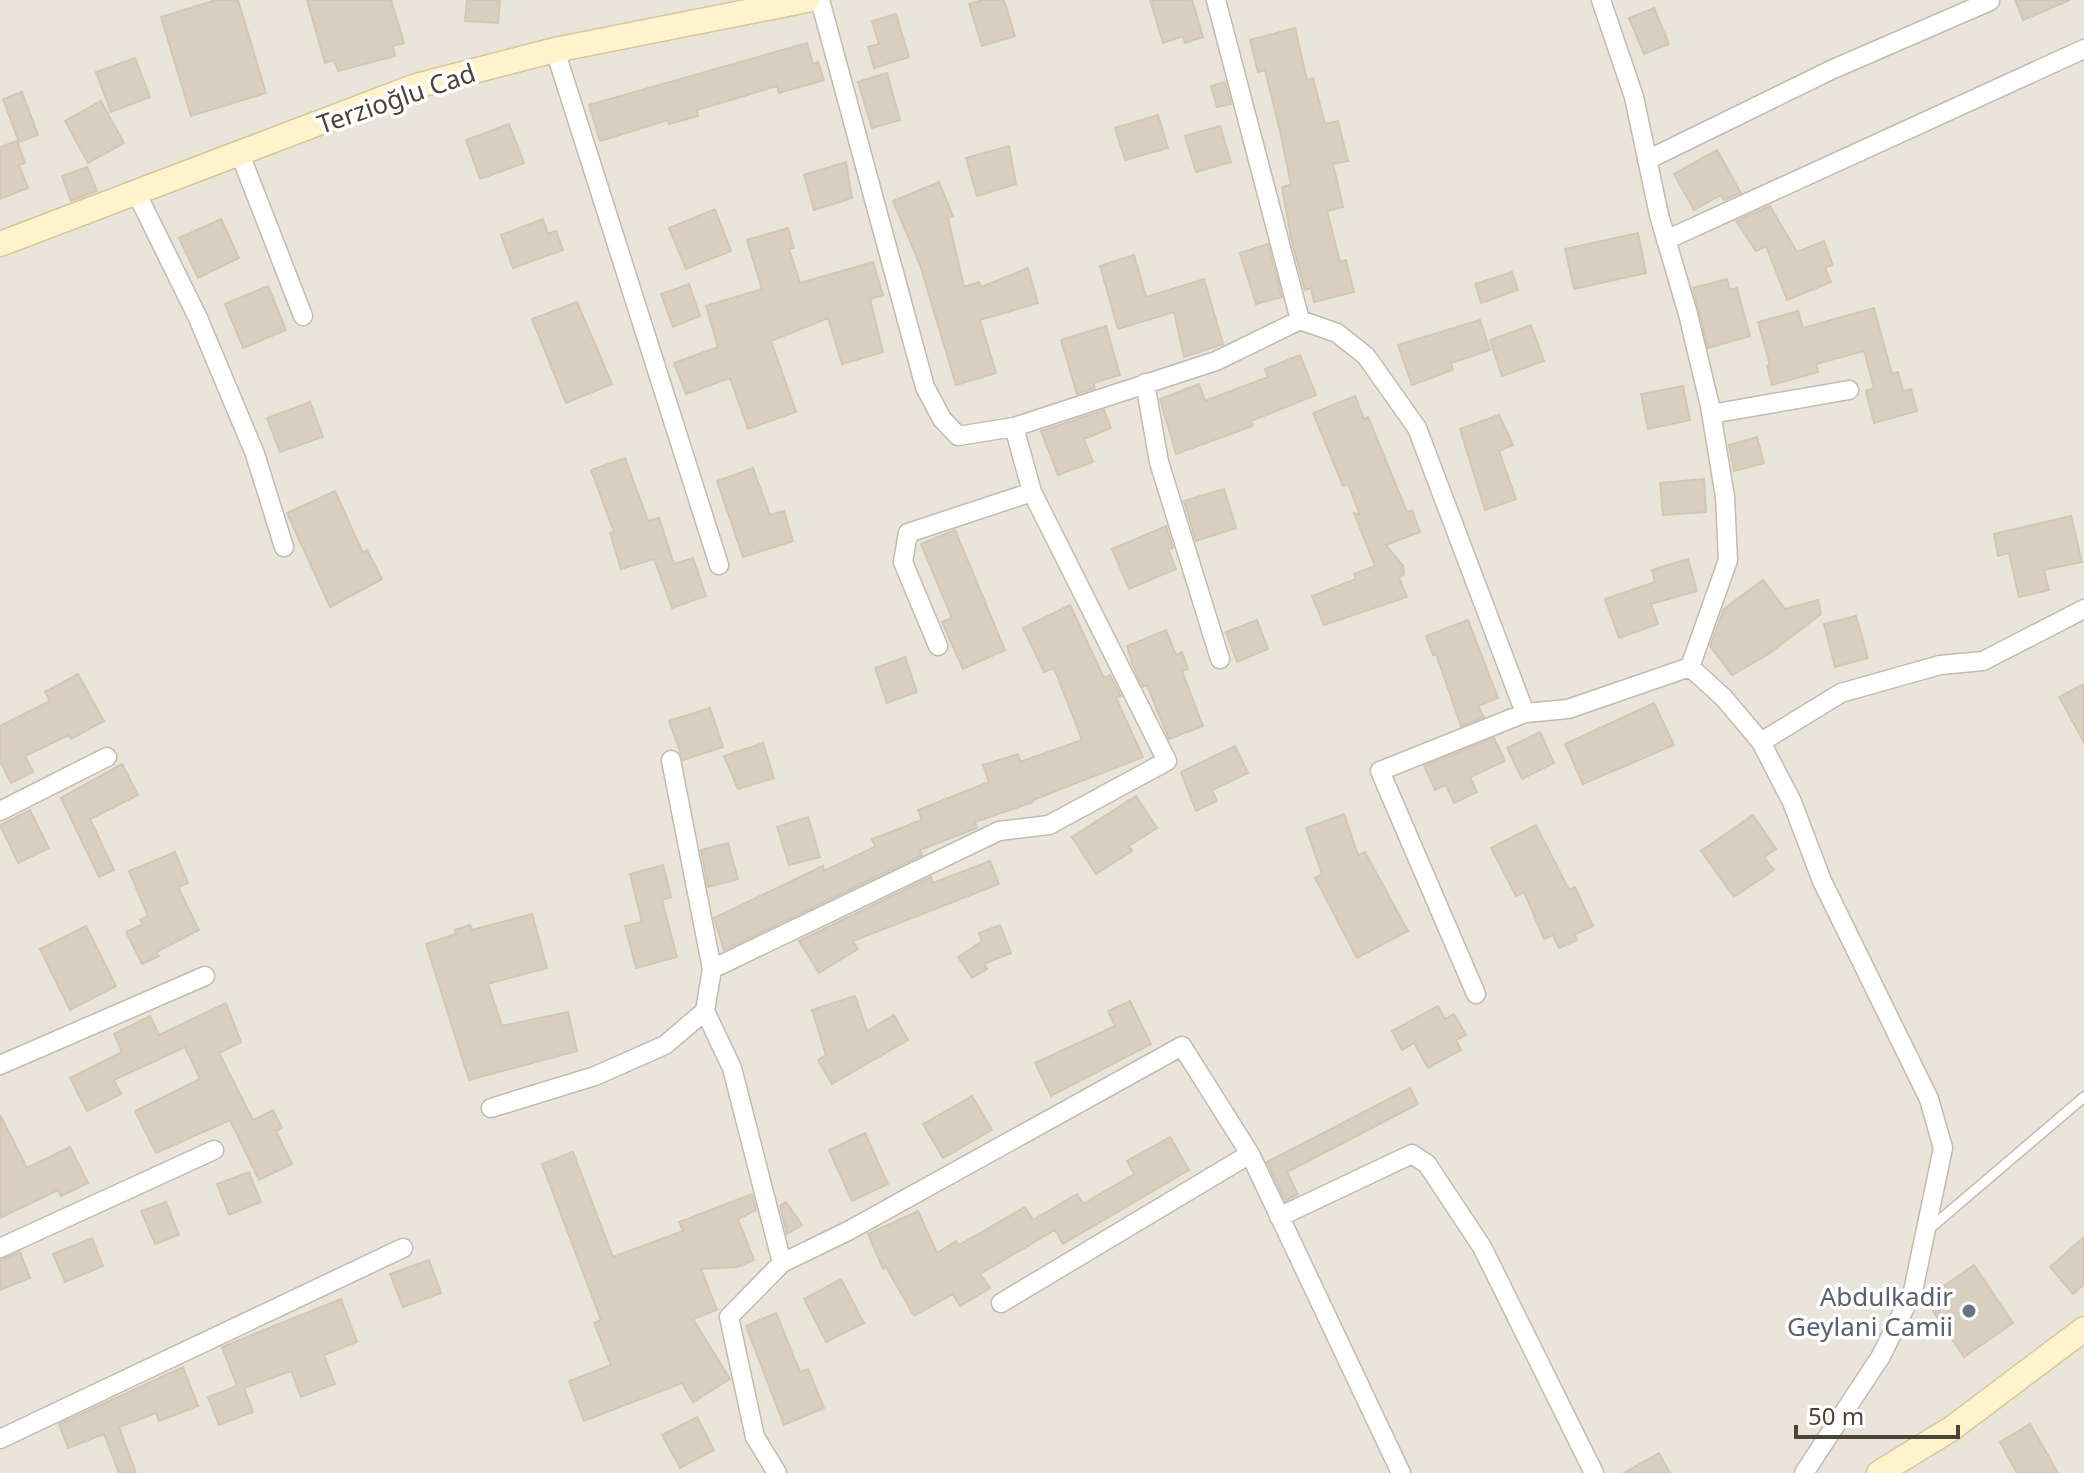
<svg xmlns="http://www.w3.org/2000/svg" width="2084" height="1473" font-family="'Noto Sans',sans-serif">
<style>
.residential{fill:#eae5da}
.building{fill:#d8cfc1;stroke:#d3c7b4;stroke-width:2}
.lines{fill:none;stroke-linecap:round;stroke-linejoin:round}
.lane-casing{stroke:#c2bbae;stroke-width:12}
.street-casing{stroke:#c2bbae;stroke-width:21}
.secondary-casing{stroke:#d6c79b;stroke-width:27}
.lane{stroke:#fff;stroke-width:9}
.street{stroke:#fff;stroke-width:18}
.secondary{stroke:#fff3cd;stroke-width:24}
.worship-dot{fill:#6b7280;stroke:#fff;stroke-width:3}
.labels{text-anchor:middle;dominant-baseline:central;stroke-width:7;stroke-linejoin:round;paint-order:stroke}
.street-label{font-size:26px;fill:#4b4439;stroke:#fff}
.worship-label{font-size:26px;fill:#5b616d;stroke:#fff;text-anchor:end}
</style>
<rect width="100%" height="100%" fill="#f6f3ec"/>
<path class="residential" d="M0,0H2084V1473H0Z"/>
<path class="building" d="M216,0H238L266,93L191,116L161,17Z
M307,0H391L404,43L393,46L395,56L338,71L334,60L325,63Z
M467,0H500L498,23L465,21Z
M983,0H1004L1015,36L982,46L969,4Z
M1150,0H1192L1203,37L1185,43L1183,36L1163,43Z
M2015,0H2070L2023,20Z
M1654,8L1669,44L1644,54L1629,18Z
M896,14L909,57L874,68L868,47L879,44L872,21Z
M1295,28L1307,80L1313,78L1325,124L1338,121L1348,161L1333,164L1343,207L1327,211L1340,262L1346,260L1354,292L1314,302L1311,288L1305,290L1291,238L1282,187L1291,185L1281,135L1265,70L1258,72L1250,40Z
M807,43L813,64L818,62L824,80L779,93L777,86L697,110L698,116L669,124L668,120L600,141L589,105Z
M135,58L150,97L111,112L96,72Z
M887,73L900,120L872,128L858,82Z
M1225,82L1231,104L1217,107L1211,86Z
M22,92L38,135L19,142L3,99Z
M101,101L124,143L88,163L65,121Z
M1158,115L1168,148L1125,160L1115,128Z
M509,124L524,163L480,179L466,140Z
M1220,126L1231,162L1196,172L1185,136Z
M17,141L25,163L19,165L28,188L0,199V147Z
M1009,146L1016,184L977,196L966,158Z
M1717,150L1741,193L1724,200L1721,195L1694,210L1674,174Z
M846,162L852,198L814,210L804,175Z
M87,167L97,191L71,201L62,176Z
M939,182L953,216L948,218L964,287L979,282L981,287L1028,268L1038,303L980,320L996,373L956,385L920,265L893,201Z
M1770,206L1797,252L1824,241L1833,265L1825,268L1831,282L1787,300L1766,246L1756,251L1736,221Z
M715,209L731,251L686,269L669,228Z
M221,219L239,258L198,278L179,238Z
M543,219L548,234L556,231L563,250L513,268L501,235Z
M788,228L794,248L789,249L800,283L873,262L883,295L870,299L883,352L842,364L828,318L771,341L796,412L748,429L730,378L686,394L674,363L718,347L706,306L762,289L747,240Z
M1638,233L1646,273L1574,289L1565,249Z
M1268,244L1282,297L1256,304L1240,253Z
M1134,255L1146,297L1204,279L1223,344L1184,357L1174,312L1118,329L1100,266Z
M1512,272L1518,290L1481,303L1475,284Z
M1727,279L1730,290L1737,288L1750,336L1708,348L1693,288Z
M689,284L700,316L673,327L661,294Z
M268,286L286,330L243,348L225,304Z
M577,302L612,384L566,403L532,319Z
M1874,308L1892,374L1898,372L1903,391L1911,389L1917,411L1874,423L1866,391L1874,388L1864,351L1816,364L1818,372L1772,385L1767,366L1770,365L1758,322L1798,311L1803,328Z
M1480,320L1490,350L1451,363L1453,370L1412,385L1398,345Z
M1531,325L1544,361L1502,376L1490,340Z
M1106,326L1120,375L1093,383L1095,388L1077,394L1061,340Z
M1300,355L1316,395L1251,421L1253,426L1176,454L1160,399L1199,384L1205,401L1268,377L1265,369Z
M1683,386L1690,420L1648,429L1641,394Z
M1355,396L1364,419L1368,417L1407,512L1412,510L1420,532L1386,545L1403,566L1404,574L1399,578L1407,597L1324,625L1312,596L1356,579L1354,574L1375,566L1354,513L1360,515L1348,484L1343,486L1313,413Z
M310,402L323,437L280,452L267,418Z
M1104,410L1111,428L1084,439L1093,462L1058,475L1041,431Z
M1499,415L1513,445L1499,451L1516,499L1485,510L1460,429Z
M1757,437L1764,463L1734,471L1729,445Z
M625,458L648,521L659,518L674,564L693,558L706,596L672,608L654,559L621,569L610,533L614,532L591,470Z
M753,468L770,515L784,511L793,541L743,557L717,481Z
M1704,479L1706,512L1663,515L1660,483Z
M1224,489L1236,528L1196,541L1184,501Z
M335,491L363,553L367,550L382,579L330,607L287,513Z
M2071,516L2082,562L2044,570L2049,590L2019,597L2009,553L1998,556L1994,534Z
M1166,526L1173,548L1168,549L1176,569L1129,589L1112,549Z
M955,530L1005,650L963,669L942,622L952,618L921,544Z
M1688,559L1697,591L1651,604L1658,624L1619,638L1605,599L1655,582L1652,570Z
M1763,580L1785,609L1818,600L1821,614L1767,655L1732,675L1710,646L1724,609Z
M1070,605L1104,678L1110,675L1121,696L1116,698L1143,757L1033,800V802L975,822L977,828L920,850L922,855L724,950L714,918L823,866L824,871L875,847L872,839L922,820L918,810L989,782L983,765L1018,754L1020,762L1082,740L1054,668L1044,672L1023,628Z
M1856,616L1868,658L1835,667L1824,624Z
M1257,620L1268,649L1237,662L1226,632Z
M1468,620L1498,698L1478,706L1484,717L1461,726L1436,654L1433,655L1426,636Z
M1166,630L1176,655L1182,652L1188,669L1182,671L1203,726L1169,739L1147,685L1143,687L1133,666L1127,646Z
M905,657L917,692L887,703L875,668Z
M78,674L104,721L71,739L69,735L25,756L33,772L11,783L0,761V726L50,701L45,692Z
M2084,684V742L2059,697Z
M1654,703L1674,745L1583,784L1565,744Z
M710,708L723,747L683,760L669,721Z
M1540,732L1554,763L1522,779L1507,748Z
M1494,738L1505,761L1470,777L1477,792L1454,803L1446,785L1435,790L1424,766Z
M763,743L774,778L738,789L724,756Z
M1235,746L1248,773L1212,790L1217,801L1196,811L1181,772Z
M122,764L138,795L90,819L114,870L99,877L61,798Z
M1136,796L1157,828L1129,846L1132,851L1096,874L1072,837Z
M30,810L49,848L18,863L0,825Z
M1344,814L1358,855L1365,852L1408,931L1357,958L1315,878L1322,874L1306,828Z
M1753,815L1776,849L1764,857L1774,870L1734,897L1701,851Z
M808,817L820,857L789,865L777,827Z
M1536,825L1569,890L1575,887L1593,926L1574,935L1577,940L1559,948L1553,935L1544,939L1524,892L1516,896L1491,848Z
M728,843L738,879L708,887L701,850Z
M175,852L188,883L178,887L199,930L156,952L159,956L142,964L126,932L143,924L140,920L148,916L129,871Z
M990,861L999,884L853,941L858,949L819,973L799,941L931,877L933,883Z
M663,865L671,897L662,900L677,957L636,968L625,926L642,922L630,874Z
M532,914L547,968L488,984L502,1026L568,1012L577,1051L469,1080L426,944L456,934L455,930L470,925L472,930Z
M1000,925L1011,953L984,964L987,969L972,978L958,957L982,941L979,933Z
M86,926L116,986L70,1010L40,949Z
M855,996L867,1031L894,1015L908,1040L832,1084L818,1060L826,1055L812,1010Z
M1130,1001L1151,1044L1051,1096L1035,1063L1115,1026L1108,1011Z
M226,1003L241,1042L219,1053L253,1120L273,1110L282,1128L276,1131L292,1164L259,1180L230,1120L156,1153L135,1111L200,1079L185,1047L114,1080L121,1094L87,1111L70,1078L122,1052L114,1034L150,1016L159,1035Z
M1438,1006L1445,1019L1454,1014L1466,1035L1456,1040L1461,1050L1428,1068L1414,1043L1402,1050L1392,1031Z
M1410,1088L1418,1104L1287,1172L1298,1194L1285,1201L1267,1162Z
M972,1096L992,1130L943,1158L923,1124Z
M0,1115L27,1168L70,1147L88,1183L61,1196L58,1190L0,1218Z
M865,1133L888,1184L852,1201L829,1150Z
M1170,1137L1189,1170L1063,1244L1055,1230L980,1274L990,1288L960,1306L953,1294L914,1316L886,1267L883,1269L868,1234L918,1211L937,1253L956,1241L959,1245L1025,1207L1033,1220L1077,1194L1083,1204L1134,1174L1127,1161Z
M573,1152L613,1257L683,1231L679,1222L752,1194L756,1210L738,1219L754,1260L737,1267L701,1269L717,1310L693,1319L730,1379L693,1402L682,1383L584,1421L569,1381L611,1365L594,1323L601,1320L542,1164Z
M249,1172L261,1202L229,1215L217,1184Z
M166,1202L179,1235L155,1244L141,1211Z
M786,1202L802,1225L787,1234L780,1206Z
M2084,1237V1284L2073,1294L2050,1267Z
M92,1238L103,1266L65,1282L53,1254Z
M20,1252L30,1278L0,1290V1260Z
M429,1260L441,1293L403,1307L390,1274Z
M1974,1265L2013,1323L1964,1357L1925,1299Z
M841,1279L864,1323L826,1342L804,1299Z
M341,1299L357,1342L324,1355L335,1384L301,1397L291,1371L244,1388L253,1412L219,1425L208,1397L237,1386L222,1347Z
M776,1313L800,1372L808,1369L824,1408L784,1425L746,1326Z
M183,1367L198,1406L159,1421L156,1413L119,1427L136,1473H119L104,1434L68,1448L59,1424Z
M697,1417L714,1450L680,1468L662,1435Z
M2030,1424L2058,1473H2017L2000,1442Z
M1659,1453L1670,1473H1624Z"/>
<g class="lines">
<g class="lane-casing">
<path id="lane" d="M1928,1230L2084,1097"/>
</g>
<g class="street-casing">
<path id="street" d="M820,0L925,387L942,419L958,436L1014,427L1216,361L1300,320L1337,333L1366,356L1417,428L1525,713L1568,709L1690,667L1724,698L1761,742L1792,802L1822,881L1929,1099L1943,1148L1913,1291L1881,1356L1804,1473
M1216,0L1300,320
M1601,0L1634,97L1659,215L1688,314L1710,406L1725,497L1728,560L1690,667
M555,50L719,565
M240,154L303,316
M1647,160L1831,70L1990,1
M137,194L198,318L255,454L284,547
M1666,240L2084,49
M1145,383L1159,462L1220,659
M1711,414L1849,390
M938,646L903,562L908,533L1032,492
M1761,742L1841,693L1940,665L1983,661L2084,609
M0,811L107,757
M712,969L999,831L1049,825L1167,761L1032,492L1014,427
M1476,994L1380,771L1525,713
M705,1011L732,1068L782,1263
M0,1065L205,976
M491,1108L595,1076L665,1045L705,1011L712,969L671,760
M1279,1217L1412,1154L1427,1164L1482,1247L1594,1473
M0,1248L214,1150
M1001,1303L1250,1154
M0,1439L403,1248
M777,1473L755,1437L729,1317L782,1263L848,1231L1182,1046L1250,1154L1401,1473"/>
</g>
<g class="secondary-casing">
<path id="secondary" d="M0,244L416,86L555,50L807,0
M1879,1473L1951,1429L2084,1329"/>
</g>
<use href="#lane" class="lane"/>
<use href="#street" class="street"/>
<use href="#secondary" class="secondary"/>
</g>
<circle class="worship-dot" cx="1969" cy="1311" r="8"/>
<g class="labels">
<g class="street-label">
<text transform="translate(396 98) rotate(-19)">Terzioğlu Cad</text>
</g>
<g class="worship-label">
<text x="1953" y="1296">Abdulkadir<tspan x="1953" dy="30">Geylani Camii</tspan></text>
</g>
</g>
<path d="M1796 1425v12h162v-12" fill="none" stroke="#4b4439" stroke-width="4"/>
<text x="1808" y="1425" font-size="24" fill="#4b4439" stroke="#ffffff" stroke-width="6" paint-order="stroke">50 m</text>
</svg>
